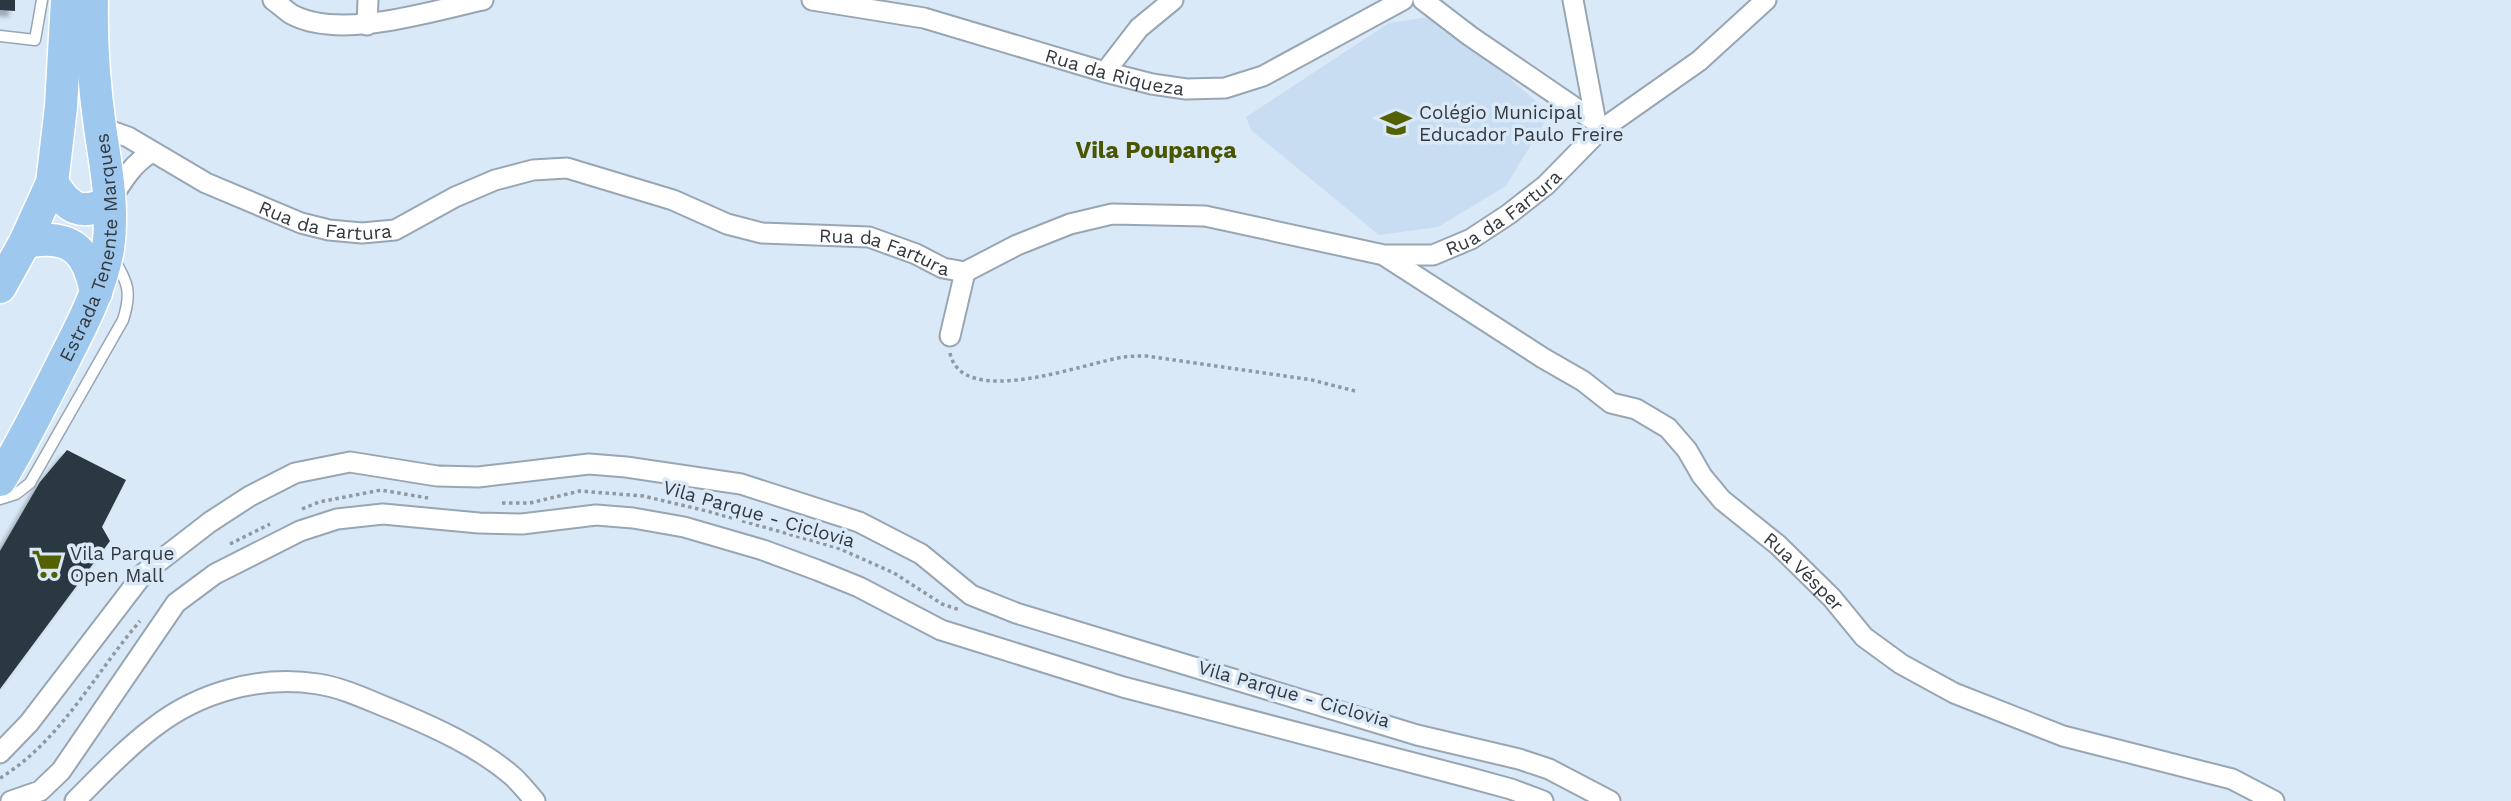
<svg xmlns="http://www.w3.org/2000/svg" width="2511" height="801" font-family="'Work Sans',sans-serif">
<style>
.built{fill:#c8ddf1}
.building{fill:#2b3742;filter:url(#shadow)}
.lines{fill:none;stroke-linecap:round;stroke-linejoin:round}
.service-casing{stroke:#98a6b4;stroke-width:13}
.minor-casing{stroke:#98a6b4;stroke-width:23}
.primary-casing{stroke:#fff;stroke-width:35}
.path{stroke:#8e99a4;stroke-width:3.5;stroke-dasharray:3.5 3.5;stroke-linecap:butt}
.service{stroke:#fff;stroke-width:10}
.minor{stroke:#fff;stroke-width:19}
.primary{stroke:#9fc8ee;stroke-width:32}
.labels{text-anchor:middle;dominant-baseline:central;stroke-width:7;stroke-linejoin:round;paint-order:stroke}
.street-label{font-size:19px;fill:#33393f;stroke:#dae9f8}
.poi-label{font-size:19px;fill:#33393f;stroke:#dae9f8;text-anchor:start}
.quarter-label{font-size:23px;font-weight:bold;fill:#495500;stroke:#dae9f8}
</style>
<defs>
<filter id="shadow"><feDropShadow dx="-6" dy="6" stdDeviation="2" flood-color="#0004"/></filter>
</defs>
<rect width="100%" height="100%" fill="#dae9f8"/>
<path class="built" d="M1429,17L1501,71L1550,113L1506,186L1438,227L1379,235L1251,130L1246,117L1389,23Z"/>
<path class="building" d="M0,0H15V11L0,10Z
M67,450L126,480L102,527L110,541L0,689V551L40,482Z"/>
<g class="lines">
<g class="service-casing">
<path id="service" d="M0,36L35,40L42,0
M0,499L16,494L30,483L123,320C132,292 128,282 113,258"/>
</g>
<g class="minor-casing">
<g id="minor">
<path d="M273,0C279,4 285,10 291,14C340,41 431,11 483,0"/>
<path id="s1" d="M812,0L924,18L1105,72L1152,84L1186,89L1225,88L1263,76L1403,0"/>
<path d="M1423,0L1470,36L1596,122"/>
<path d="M1573,0L1597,128"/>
<path d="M367,25L368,0"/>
<path d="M1105,72L1139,28L1173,0"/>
<path id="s2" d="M100,127L128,137L206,183L301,223L329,230L362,233L395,230L455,197L495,180L533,170L567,168L673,200L727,224L762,233L869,237L916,254L943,268L965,272L1017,245L1070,224L1112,214L1205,216L1384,255H1433L1471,239L1509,214L1546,185L1598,132L1699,61L1766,0"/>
<path d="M110,201C122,182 132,164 152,152"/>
<path id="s3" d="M1385,256L1543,358L1583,381L1611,403L1636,409L1668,428L1687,450L1702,476L1722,500L1778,545L1832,598L1864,637L1901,664L1954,693L2063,736L2232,779L2274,801"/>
<path d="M950,336L965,272"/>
<path d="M0,753L29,723L144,573L210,522L250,496L295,473L350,462L437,476L478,477L589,464L626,467L741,484L859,522L921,554L971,595L1016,613L1417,735L1519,759L1549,769L1610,801"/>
<path d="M11,801L40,791L61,771L176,603L215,574L300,531L337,519L383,514L479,523L522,524L596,515L633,518L684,527L763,550L817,570L859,587L941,630L986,644L1123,687L1467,777L1511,789L1543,801"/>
<path d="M75,801C100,776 125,749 153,728C199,692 260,675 318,684C345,688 372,702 398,712C436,728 478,747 510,774C519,781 527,792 535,801"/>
</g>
</g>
<g class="primary-casing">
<g id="primary">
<path d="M52,183C70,210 79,215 109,203"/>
<path d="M25,242C71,233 88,250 96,293"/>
<path d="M0,287L25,242L52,183L61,107L67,0"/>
<path id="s4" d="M0,480C23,442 43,402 63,362C81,327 101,289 108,249C114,209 106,167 100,127C94,85 91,43 92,0"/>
</g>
</g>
<path class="path" d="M950,353C962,411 1087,362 1124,357C1131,356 1138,356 1146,356L1312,380L1355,391
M502,503H530L580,491L643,496L707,511L838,548L894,573L942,604L960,610
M302,509L319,502L381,490L428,498
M230,544L270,524
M0,778C60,742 95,673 140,621"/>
<use href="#service" class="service"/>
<use href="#minor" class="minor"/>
<use href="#primary" class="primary"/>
</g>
<defs>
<g id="school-bare" transform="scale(2.415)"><path d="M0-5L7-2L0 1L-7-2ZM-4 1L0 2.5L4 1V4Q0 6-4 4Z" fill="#536102" stroke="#dae9f8" stroke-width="2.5" paint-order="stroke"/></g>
<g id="supermarket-bare" transform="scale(2.415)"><path d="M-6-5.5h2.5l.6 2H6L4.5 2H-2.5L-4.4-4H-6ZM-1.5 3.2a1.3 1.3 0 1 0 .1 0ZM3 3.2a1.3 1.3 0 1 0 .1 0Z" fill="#536102" stroke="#dae9f8" stroke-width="2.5" paint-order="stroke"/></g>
</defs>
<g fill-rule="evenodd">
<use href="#school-bare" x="1396" y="123"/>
<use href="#supermarket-bare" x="47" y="564"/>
</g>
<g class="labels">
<g class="street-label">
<text stroke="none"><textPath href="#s1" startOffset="312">Rua da Riqueza</textPath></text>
<text stroke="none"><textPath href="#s2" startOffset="1486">Rua da Fartura</textPath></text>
<text stroke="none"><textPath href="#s2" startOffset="247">Rua da Fartura</textPath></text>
<text stroke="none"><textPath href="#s4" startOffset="254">Estrada Tenente Marques</textPath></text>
<text stroke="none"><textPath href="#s2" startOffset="835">Rua da Fartura</textPath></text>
<text transform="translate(759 514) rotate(16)">Vila Parque - Ciclovia</text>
<text stroke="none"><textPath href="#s3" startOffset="532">Rua Vésper</textPath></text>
<text transform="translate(1294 694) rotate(16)">Vila Parque - Ciclovia</text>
</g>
<g class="poi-label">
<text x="1419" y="112">Colégio Municipal<tspan x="1419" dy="22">Educador Paulo Freire</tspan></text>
<text x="70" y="553">Vila Parque<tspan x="70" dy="22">Open Mall</tspan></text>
</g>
<g class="quarter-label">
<text x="1156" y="150">Vila Poupança</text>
</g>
</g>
</svg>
